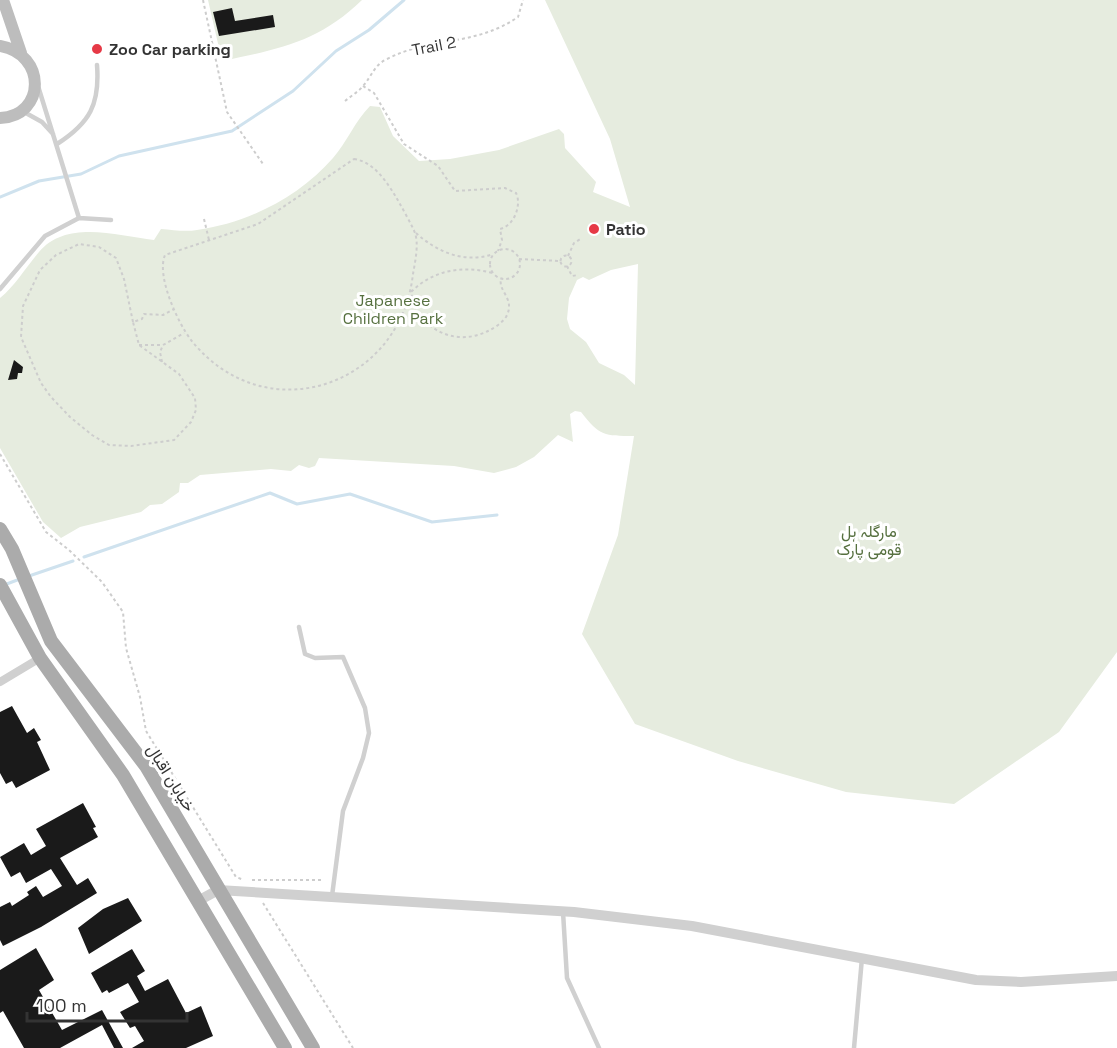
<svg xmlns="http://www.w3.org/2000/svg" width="1117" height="1048" font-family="'Space Grotesk',Vazirmatn,sans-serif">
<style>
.green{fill:#e6ecdf;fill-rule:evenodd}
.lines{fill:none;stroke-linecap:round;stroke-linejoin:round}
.stream{stroke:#cfe2ee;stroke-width:3}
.building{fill:#1a1a1a}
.path{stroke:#cdcdcd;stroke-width:2;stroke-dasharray:3 3;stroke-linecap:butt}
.service{stroke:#d0d0d0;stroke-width:4.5}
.minor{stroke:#d0d0d0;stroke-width:8}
.tertiary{stroke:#d0d0d0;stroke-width:10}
.secondary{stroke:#bdbdbd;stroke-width:12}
.primary{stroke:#ababab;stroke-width:14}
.poi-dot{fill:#e63946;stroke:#fff;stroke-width:2}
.labels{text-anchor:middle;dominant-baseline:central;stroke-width:6;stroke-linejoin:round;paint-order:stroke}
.street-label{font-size:16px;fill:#333;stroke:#fff}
.poi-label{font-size:16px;font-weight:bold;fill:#333;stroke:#fff;text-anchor:start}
.park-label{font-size:16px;fill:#56703f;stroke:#fff}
</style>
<rect width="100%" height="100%" fill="#fff"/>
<path class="green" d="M208,0H362C319,42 279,49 222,61Z
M545,0H1117V652L1059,732L954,804L846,792L738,761L635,724L582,634L618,535L634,436C604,436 600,436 581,412L575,411L570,414L573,442L558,435L534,457L516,467L494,473L454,466L319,458L315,466L309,468L299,465L291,471L271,469L200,475L188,483H180L179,492L162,504L150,505L141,512L80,527L61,538L43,522L0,448V298C15,286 26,267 39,252C67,219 118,236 154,240L161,229C173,230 186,232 197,230C248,223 299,197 333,158C347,142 355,121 370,106L380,107L393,136L419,161L450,159L499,150L559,129L564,134L565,148L596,182L593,192L630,207L610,139ZM638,264L635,385L624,375L599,363L586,342L570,329L567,319L569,298L577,280L583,277L589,280L611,270Z"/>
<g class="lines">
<path class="stream" d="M0,197L39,181L81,174L119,156L232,131L293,91L336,51L369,30L404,0
M84,557L270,493L297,504L350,494L432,522L497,515
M29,576L73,561
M4,585L20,579"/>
</g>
<path class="building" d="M232,8L235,21L273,15L275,27L219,36L213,12Z
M14,360L23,367L22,373H18L17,379L8,380Z
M12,706L27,733L34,728L41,740L37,742L50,770L16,788L12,781L6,784L0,773V712Z
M83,803L96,827L93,828L98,837L60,858L77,885L88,878L97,893L41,927L3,946L0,940V907L10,902L12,906L29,895L27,892L36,886L43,897L62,886L51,869L26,883L20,872L11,877L0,857L24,843L31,855L46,846L36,829Z
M128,898L142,921L89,954L78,928L103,909Z
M36,948L54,980L39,990L62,1030L102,1010L123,1048H114L102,1025L60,1048H24L3,1011L0,1013V970Z
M132,949L145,971L137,976L145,991L168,979L186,1013L201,1006L213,1036L186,1048H132L144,1041L135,1026L130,1028L120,1012L139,1002L128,983L109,993L107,990L102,993L91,973Z"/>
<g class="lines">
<path class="path" d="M203,0L227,112L263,164
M363,86L374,93L404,144L438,166L455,191L505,188L516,193C522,205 514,226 500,229L502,240L498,251
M345,101C351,96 358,92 363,86C372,76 374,65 387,59C432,36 474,47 518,17L523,0
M354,159C374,162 386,181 396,197C400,204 413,227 415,233C419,245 415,262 413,274C400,388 264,432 191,340C178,323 156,276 165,255L258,224Z
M204,219L209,240
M416,233C437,252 465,264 493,254
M490 264a15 15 0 1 1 30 0a15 15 0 1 1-30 0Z
M560.5 261a5.5 5.5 0 1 1 11 0a5.5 5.5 0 1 1-11 0Z
M568,256L574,243L582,238
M519,259L560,261
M567,266L572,276L578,275
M492,273C463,265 433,270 411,292C417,328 454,348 488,331C494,328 501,324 506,317C516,299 498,292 501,279
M133,322L124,279L116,258L99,247L79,244L56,255L40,270L23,306L21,337L41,383L51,397L70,417L92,435L109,445L131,446L174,440L191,422L196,410L195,398L179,374L139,345L133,322L142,319L144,314L163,315L174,309
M139,345H163L184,333
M162,362L160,352L163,345
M0,454L46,532L69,550L102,582L123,612L126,648L140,697L146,731L236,877L244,880
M252,880H322
M263,903L353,1048"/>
<path class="service" d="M38,86L79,218L111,220
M24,112L42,122L53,134
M57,144C90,123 100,104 97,65
M0,289L45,236L79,218
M299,627L305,654L315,658L343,657L365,708L369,733L363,758L343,811L332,896
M563,912L567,978L599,1048
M854,1048L862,958"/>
<path class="minor" d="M0,682L40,658"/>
<path class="tertiary" d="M198,901L218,890L574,912L692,926L976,980L1021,982L1117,976"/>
<path class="secondary" d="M3,0L21,53
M0,46C47,54 46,116 0,118"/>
<path class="primary" d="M0,529L12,549L51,641L146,766L313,1048
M0,585L40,658L123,775L285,1048"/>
</g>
<g class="poi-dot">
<circle cx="97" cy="49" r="6"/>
<circle cx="594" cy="229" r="6"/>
</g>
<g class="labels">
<g class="street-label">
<text transform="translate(434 46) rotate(-11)">Trail 2</text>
<text transform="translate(171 778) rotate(58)">خیابان اقبال</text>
</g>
<g class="poi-label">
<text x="109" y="49">Zoo Car parking</text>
<text x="606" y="229">Patio</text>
</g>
<g class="park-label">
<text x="393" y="300">Japanese<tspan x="393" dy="18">Children Park</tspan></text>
<text x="869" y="531">مارگلہ ہل<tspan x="869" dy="18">قومی پارک</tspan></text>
</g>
</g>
<path d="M27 1012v9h160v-9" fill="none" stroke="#333333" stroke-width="3"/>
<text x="36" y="1012" font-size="18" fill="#333333" stroke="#ffffff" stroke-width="4.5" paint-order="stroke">100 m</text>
</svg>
